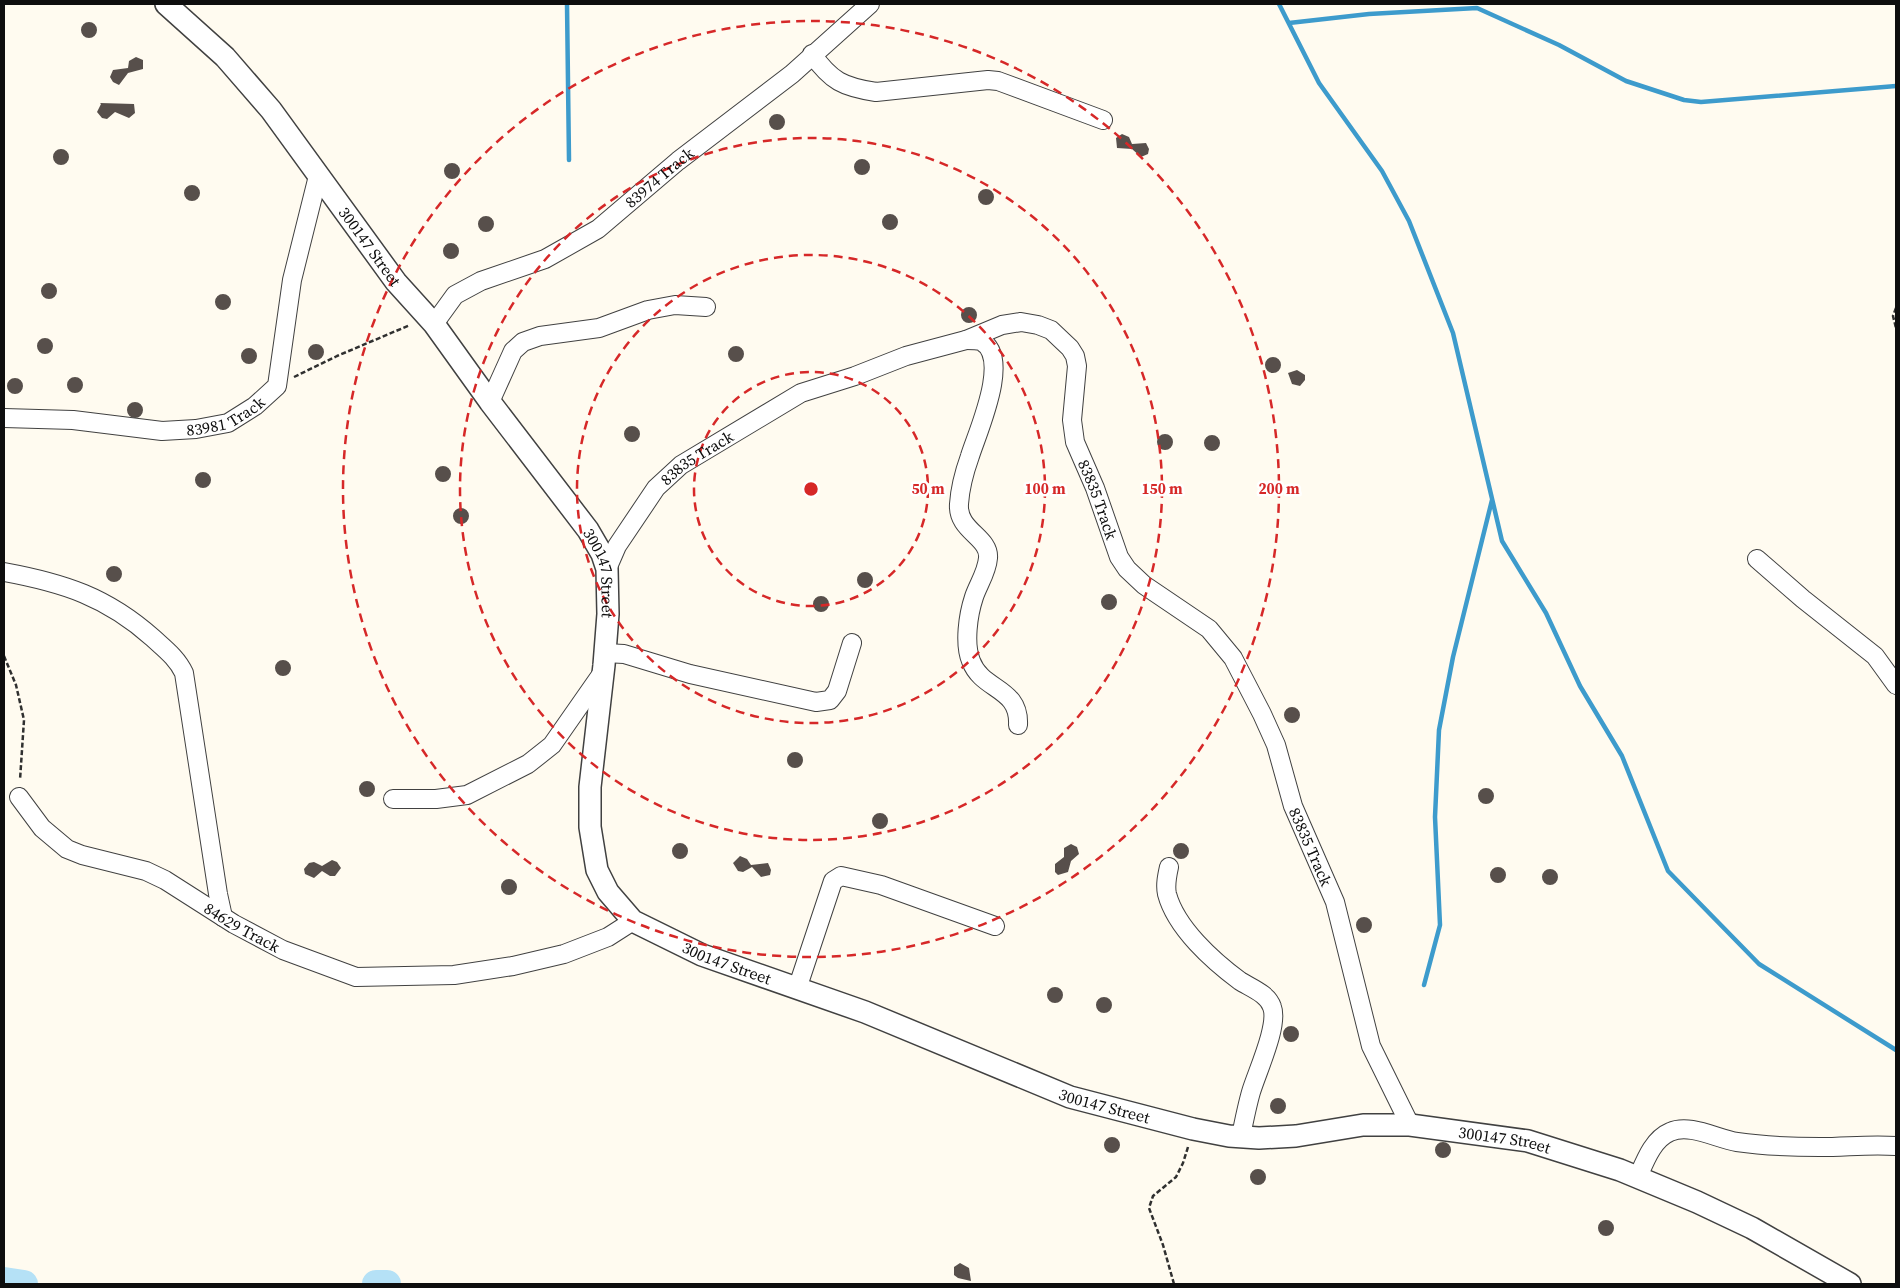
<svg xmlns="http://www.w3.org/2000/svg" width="1900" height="1288" font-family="'Source Serif 4',serif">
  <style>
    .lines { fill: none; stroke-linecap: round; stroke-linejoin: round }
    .stream { stroke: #3d9bcc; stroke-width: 4.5 }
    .river { stroke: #b5e1f6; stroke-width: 28 }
    .building { fill: #574f4b }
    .minor-casing { stroke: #414141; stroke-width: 20 }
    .tertiary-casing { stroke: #414141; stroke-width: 24 }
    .path { stroke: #303030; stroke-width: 2.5; stroke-dasharray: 5 2.5; stroke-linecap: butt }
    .minor { stroke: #fff; stroke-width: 18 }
    .tertiary { stroke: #fff; stroke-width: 21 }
    .ring { fill: none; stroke: #d62828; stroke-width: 2.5; stroke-dasharray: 9 6 }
    .labels { text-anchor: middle; stroke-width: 5; stroke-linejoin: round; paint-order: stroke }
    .street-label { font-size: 16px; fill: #0e0e0e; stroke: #fff }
    .centre { fill: #d62828; stroke: #fff; stroke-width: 2.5 }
    .ring-label { font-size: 15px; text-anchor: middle; font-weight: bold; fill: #d62828; stroke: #fff; stroke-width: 5; stroke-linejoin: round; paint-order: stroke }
  </style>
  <rect width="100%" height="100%" fill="#fffbf0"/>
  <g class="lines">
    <path class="stream" d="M 567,4 L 569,160
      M 1279,4 L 1319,83 L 1382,171 L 1409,221 L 1453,333 L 1502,541 L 1546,613 L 1580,686 L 1622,756 L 1668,871 L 1759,964 L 1896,1050
      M 1289,23 L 1369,14 L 1477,8 L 1559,45 L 1626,81 L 1684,100 L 1701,102 L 1896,86
      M 1424,985 L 1440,925 L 1435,817 L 1439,730 L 1453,657 L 1492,500"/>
    <path class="river" d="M 4,1281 L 24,1284
      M 376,1284 L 387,1284"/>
  </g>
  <path class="building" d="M81 30a8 8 0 1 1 16 0a8 8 0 1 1-16 0Z
    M 136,57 L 143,60 L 143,69 L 128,73 L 119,85 L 113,82 L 110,77 L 113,70 L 128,68 L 129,61 Z
    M 100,103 L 134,104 L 135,113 L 129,118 L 115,112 L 107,119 L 102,118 L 97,112 L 101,104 Z
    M769 122a8 8 0 1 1 16 0a8 8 0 1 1-16 0Z
    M 1122,134 L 1129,137 L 1132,144 L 1146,143 L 1149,149 L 1148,154 L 1141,157 L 1132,149 L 1117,148 L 1116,138 Z
    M53 157a8 8 0 1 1 16 0a8 8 0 1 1-16 0Z
    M854 167a8 8 0 1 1 16 0a8 8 0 1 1-16 0Z
    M444 171a8 8 0 1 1 16 0a8 8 0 1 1-16 0Z
    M184 193a8 8 0 1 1 16 0a8 8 0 1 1-16 0Z
    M978 197a8 8 0 1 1 16 0a8 8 0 1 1-16 0Z
    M882 222a8 8 0 1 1 16 0a8 8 0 1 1-16 0Z
    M478 224a8 8 0 1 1 16 0a8 8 0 1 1-16 0Z
    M443 251a8 8 0 1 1 16 0a8 8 0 1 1-16 0Z
    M41 291a8 8 0 1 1 16 0a8 8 0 1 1-16 0Z
    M215 302a8 8 0 1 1 16 0a8 8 0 1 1-16 0Z
    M961 315a8 8 0 1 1 16 0a8 8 0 1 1-16 0Z
    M37 346a8 8 0 1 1 16 0a8 8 0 1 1-16 0Z
    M308 352a8 8 0 1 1 16 0a8 8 0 1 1-16 0Z
    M728 354a8 8 0 1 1 16 0a8 8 0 1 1-16 0Z
    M241 356a8 8 0 1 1 16 0a8 8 0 1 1-16 0Z
    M1265 365a8 8 0 1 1 16 0a8 8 0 1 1-16 0Z
    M 1297,370 L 1305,375 L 1305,380 L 1300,386 L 1292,384 L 1288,373 Z
    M67 385a8 8 0 1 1 16 0a8 8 0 1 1-16 0Z
    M7 386a8 8 0 1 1 16 0a8 8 0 1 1-16 0Z
    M127 410a8 8 0 1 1 16 0a8 8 0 1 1-16 0Z
    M624 434a8 8 0 1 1 16 0a8 8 0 1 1-16 0Z
    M1157 442a8 8 0 1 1 16 0a8 8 0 1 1-16 0Z
    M1204 443a8 8 0 1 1 16 0a8 8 0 1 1-16 0Z
    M435 474a8 8 0 1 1 16 0a8 8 0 1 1-16 0Z
    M195 480a8 8 0 1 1 16 0a8 8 0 1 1-16 0Z
    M453 516a8 8 0 1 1 16 0a8 8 0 1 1-16 0Z
    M106 574a8 8 0 1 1 16 0a8 8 0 1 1-16 0Z
    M857 580a8 8 0 1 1 16 0a8 8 0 1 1-16 0Z
    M1101 602a8 8 0 1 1 16 0a8 8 0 1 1-16 0Z
    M813 604a8 8 0 1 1 16 0a8 8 0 1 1-16 0Z
    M275 668a8 8 0 1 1 16 0a8 8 0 1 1-16 0Z
    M1284 715a8 8 0 1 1 16 0a8 8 0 1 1-16 0Z
    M787 760a8 8 0 1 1 16 0a8 8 0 1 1-16 0Z
    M359 789a8 8 0 1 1 16 0a8 8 0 1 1-16 0Z
    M1478 796a8 8 0 1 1 16 0a8 8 0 1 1-16 0Z
    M872 821a8 8 0 1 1 16 0a8 8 0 1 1-16 0Z
    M672 851a8 8 0 1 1 16 0a8 8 0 1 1-16 0Z
    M1173 851a8 8 0 1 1 16 0a8 8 0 1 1-16 0Z
    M 1071,844 L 1077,847 L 1079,854 L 1071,861 L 1068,872 L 1058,875 L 1055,872 L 1055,864 L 1064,857 L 1064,848 Z
    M 740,856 L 747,859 L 751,865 L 768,863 L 771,870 L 770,875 L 761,877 L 752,867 L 743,872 L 738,871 L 733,863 Z
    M 332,860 L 337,862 L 341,868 L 335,876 L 330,876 L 322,871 L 314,878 L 305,874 L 304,869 L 309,863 L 314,862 L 322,866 Z
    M1490 875a8 8 0 1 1 16 0a8 8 0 1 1-16 0Z
    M1542 877a8 8 0 1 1 16 0a8 8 0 1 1-16 0Z
    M501 887a8 8 0 1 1 16 0a8 8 0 1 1-16 0Z
    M1356 925a8 8 0 1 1 16 0a8 8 0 1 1-16 0Z
    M1047 995a8 8 0 1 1 16 0a8 8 0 1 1-16 0Z
    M1096 1005a8 8 0 1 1 16 0a8 8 0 1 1-16 0Z
    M1283 1034a8 8 0 1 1 16 0a8 8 0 1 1-16 0Z
    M1270 1106a8 8 0 1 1 16 0a8 8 0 1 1-16 0Z
    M1104 1145a8 8 0 1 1 16 0a8 8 0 1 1-16 0Z
    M1435 1150a8 8 0 1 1 16 0a8 8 0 1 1-16 0Z
    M1250 1177a8 8 0 1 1 16 0a8 8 0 1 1-16 0Z
    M1598 1228a8 8 0 1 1 16 0a8 8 0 1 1-16 0Z
    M 960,1263 L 969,1268 L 971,1281 L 958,1278 L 954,1275 L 954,1267 Z"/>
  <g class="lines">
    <defs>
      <g id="minor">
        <path d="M 812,54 C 831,81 843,87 876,92 L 988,80 L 998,81 L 1103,120"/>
        <path id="s1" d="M 434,324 L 455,295 L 481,281 L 545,259 L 598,229 L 678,161 L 792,74 L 870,4"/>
        <path d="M 966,340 C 970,340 977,340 981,341 C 1012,357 977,433 970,456 C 965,470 960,488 959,504 C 957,531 990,537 988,558 C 987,572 978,585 974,597 C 968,615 964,644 971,661 C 982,691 1020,687 1018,725"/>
        <path d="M 490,402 L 513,351 L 523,342 L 540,336 L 599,328 L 648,310 L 675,305 L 706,307"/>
        <path id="s2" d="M 4,418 L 73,420 L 162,431 L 196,429 L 228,423 L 255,406 L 277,386 L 292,280 L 318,176"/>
        <path d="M 1757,559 L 1803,599 L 1875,656 L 1896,685"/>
        <path id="s3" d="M 607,569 L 617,546 L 656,488 L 681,465 L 801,393 L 855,376 L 906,356 L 966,340 L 1002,325 L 1021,322 L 1038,325 L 1051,330 L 1070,348 L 1075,356 L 1077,366 L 1072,420 L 1075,442 L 1095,488 L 1119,557 L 1127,569 L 1144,585 L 1209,629 L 1233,658 L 1262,714 L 1276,745 L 1293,806 L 1335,902 L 1371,1046 L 1410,1125"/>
        <path d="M 4,572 C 64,583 107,597 153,638 C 165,649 177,658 184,673 L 218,894 L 223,917"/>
        <path d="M 605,653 L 624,654 L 690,674 L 816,702 L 830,700 L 837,691 L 852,643"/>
        <path id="s4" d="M 19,797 L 42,828 L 67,849 L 82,855 L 146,871 L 165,880 L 234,924 L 283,950 L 356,977 L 454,975 L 513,966 L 564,954 L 608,937 L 633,921"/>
        <path d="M 393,799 L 436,799 L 467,795 L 528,764 L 552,745 L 603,672"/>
        <path d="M 1169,867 C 1167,876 1165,885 1167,894 C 1176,928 1213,961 1240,981 C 1251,988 1268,994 1272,1007 C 1279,1025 1257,1072 1251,1092 C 1247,1106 1244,1121 1241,1136"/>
        <path d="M 797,989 L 833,881 L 841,876 L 881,885 L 995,926"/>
        <path d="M 1638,1177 C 1645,1161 1653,1139 1670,1132 C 1690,1123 1717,1139 1737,1142 C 1765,1146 1793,1147 1820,1147 C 1846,1147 1871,1144 1896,1146"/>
      </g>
      <g id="tertiary">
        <path id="s5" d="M 166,4 L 225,57 L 271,110 L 396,282 L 434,324 L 490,402 L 588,530 L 602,554 L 607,569 L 608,614 L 604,665 L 590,787 L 590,827 L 597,870 L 608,892 L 633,921 L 702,955 L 865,1012 L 1070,1097 L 1193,1129 L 1229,1136 L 1259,1138 L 1296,1136 L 1363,1125 L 1410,1125 L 1528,1141 L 1620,1170 L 1697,1202 L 1752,1228 L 1850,1284"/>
      </g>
    </defs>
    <use href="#minor" class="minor-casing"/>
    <use href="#tertiary" class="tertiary-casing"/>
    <path class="path" d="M 1896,308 L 1893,316 L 1896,328
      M 294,377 L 337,356 L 410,325
      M 4,656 L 16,685 L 24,720 L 20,780
      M 1174,1284 L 1163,1245 L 1149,1208 L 1153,1196 L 1176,1177 L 1183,1163 L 1188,1147"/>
    <use href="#minor" class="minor"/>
    <use href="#tertiary" class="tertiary"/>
  </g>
  <g class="ring">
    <circle cx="811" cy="489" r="117"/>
    <circle cx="811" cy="489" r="234"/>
    <circle cx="811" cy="489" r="351"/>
    <circle cx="811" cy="489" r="468"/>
  </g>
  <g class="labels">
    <g class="street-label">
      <text dy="6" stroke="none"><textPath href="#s1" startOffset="274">83974 Track</textPath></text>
      <text dy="6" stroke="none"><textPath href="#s5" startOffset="318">300147 Street</textPath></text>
      <text dy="6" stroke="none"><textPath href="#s2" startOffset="225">83981 Track</textPath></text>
      <text dy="6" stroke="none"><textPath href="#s3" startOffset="146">83835 Track</textPath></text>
      <text dy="6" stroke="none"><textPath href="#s3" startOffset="716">83835 Track</textPath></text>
      <text dy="6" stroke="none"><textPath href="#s5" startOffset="722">300147 Street</textPath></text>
      <text dy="6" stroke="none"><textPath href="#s3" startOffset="1136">83835 Track</textPath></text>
      <text dy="6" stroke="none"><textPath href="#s4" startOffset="265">84629 Track</textPath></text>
      <text dy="6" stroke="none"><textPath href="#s5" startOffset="1188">300147 Street</textPath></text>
      <text dy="6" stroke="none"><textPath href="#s5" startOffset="1592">300147 Street</textPath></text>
      <text dy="6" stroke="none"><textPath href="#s5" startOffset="1998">300147 Street</textPath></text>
    </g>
  </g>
  <circle cx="811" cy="489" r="8" class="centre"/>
  <g class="ring-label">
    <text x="928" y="494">50 m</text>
    <text x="1045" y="494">100 m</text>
    <text x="1162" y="494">150 m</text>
    <text x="1279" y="494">200 m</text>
  </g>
  <rect width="1900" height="1288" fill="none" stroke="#0e0e0e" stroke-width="10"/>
</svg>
